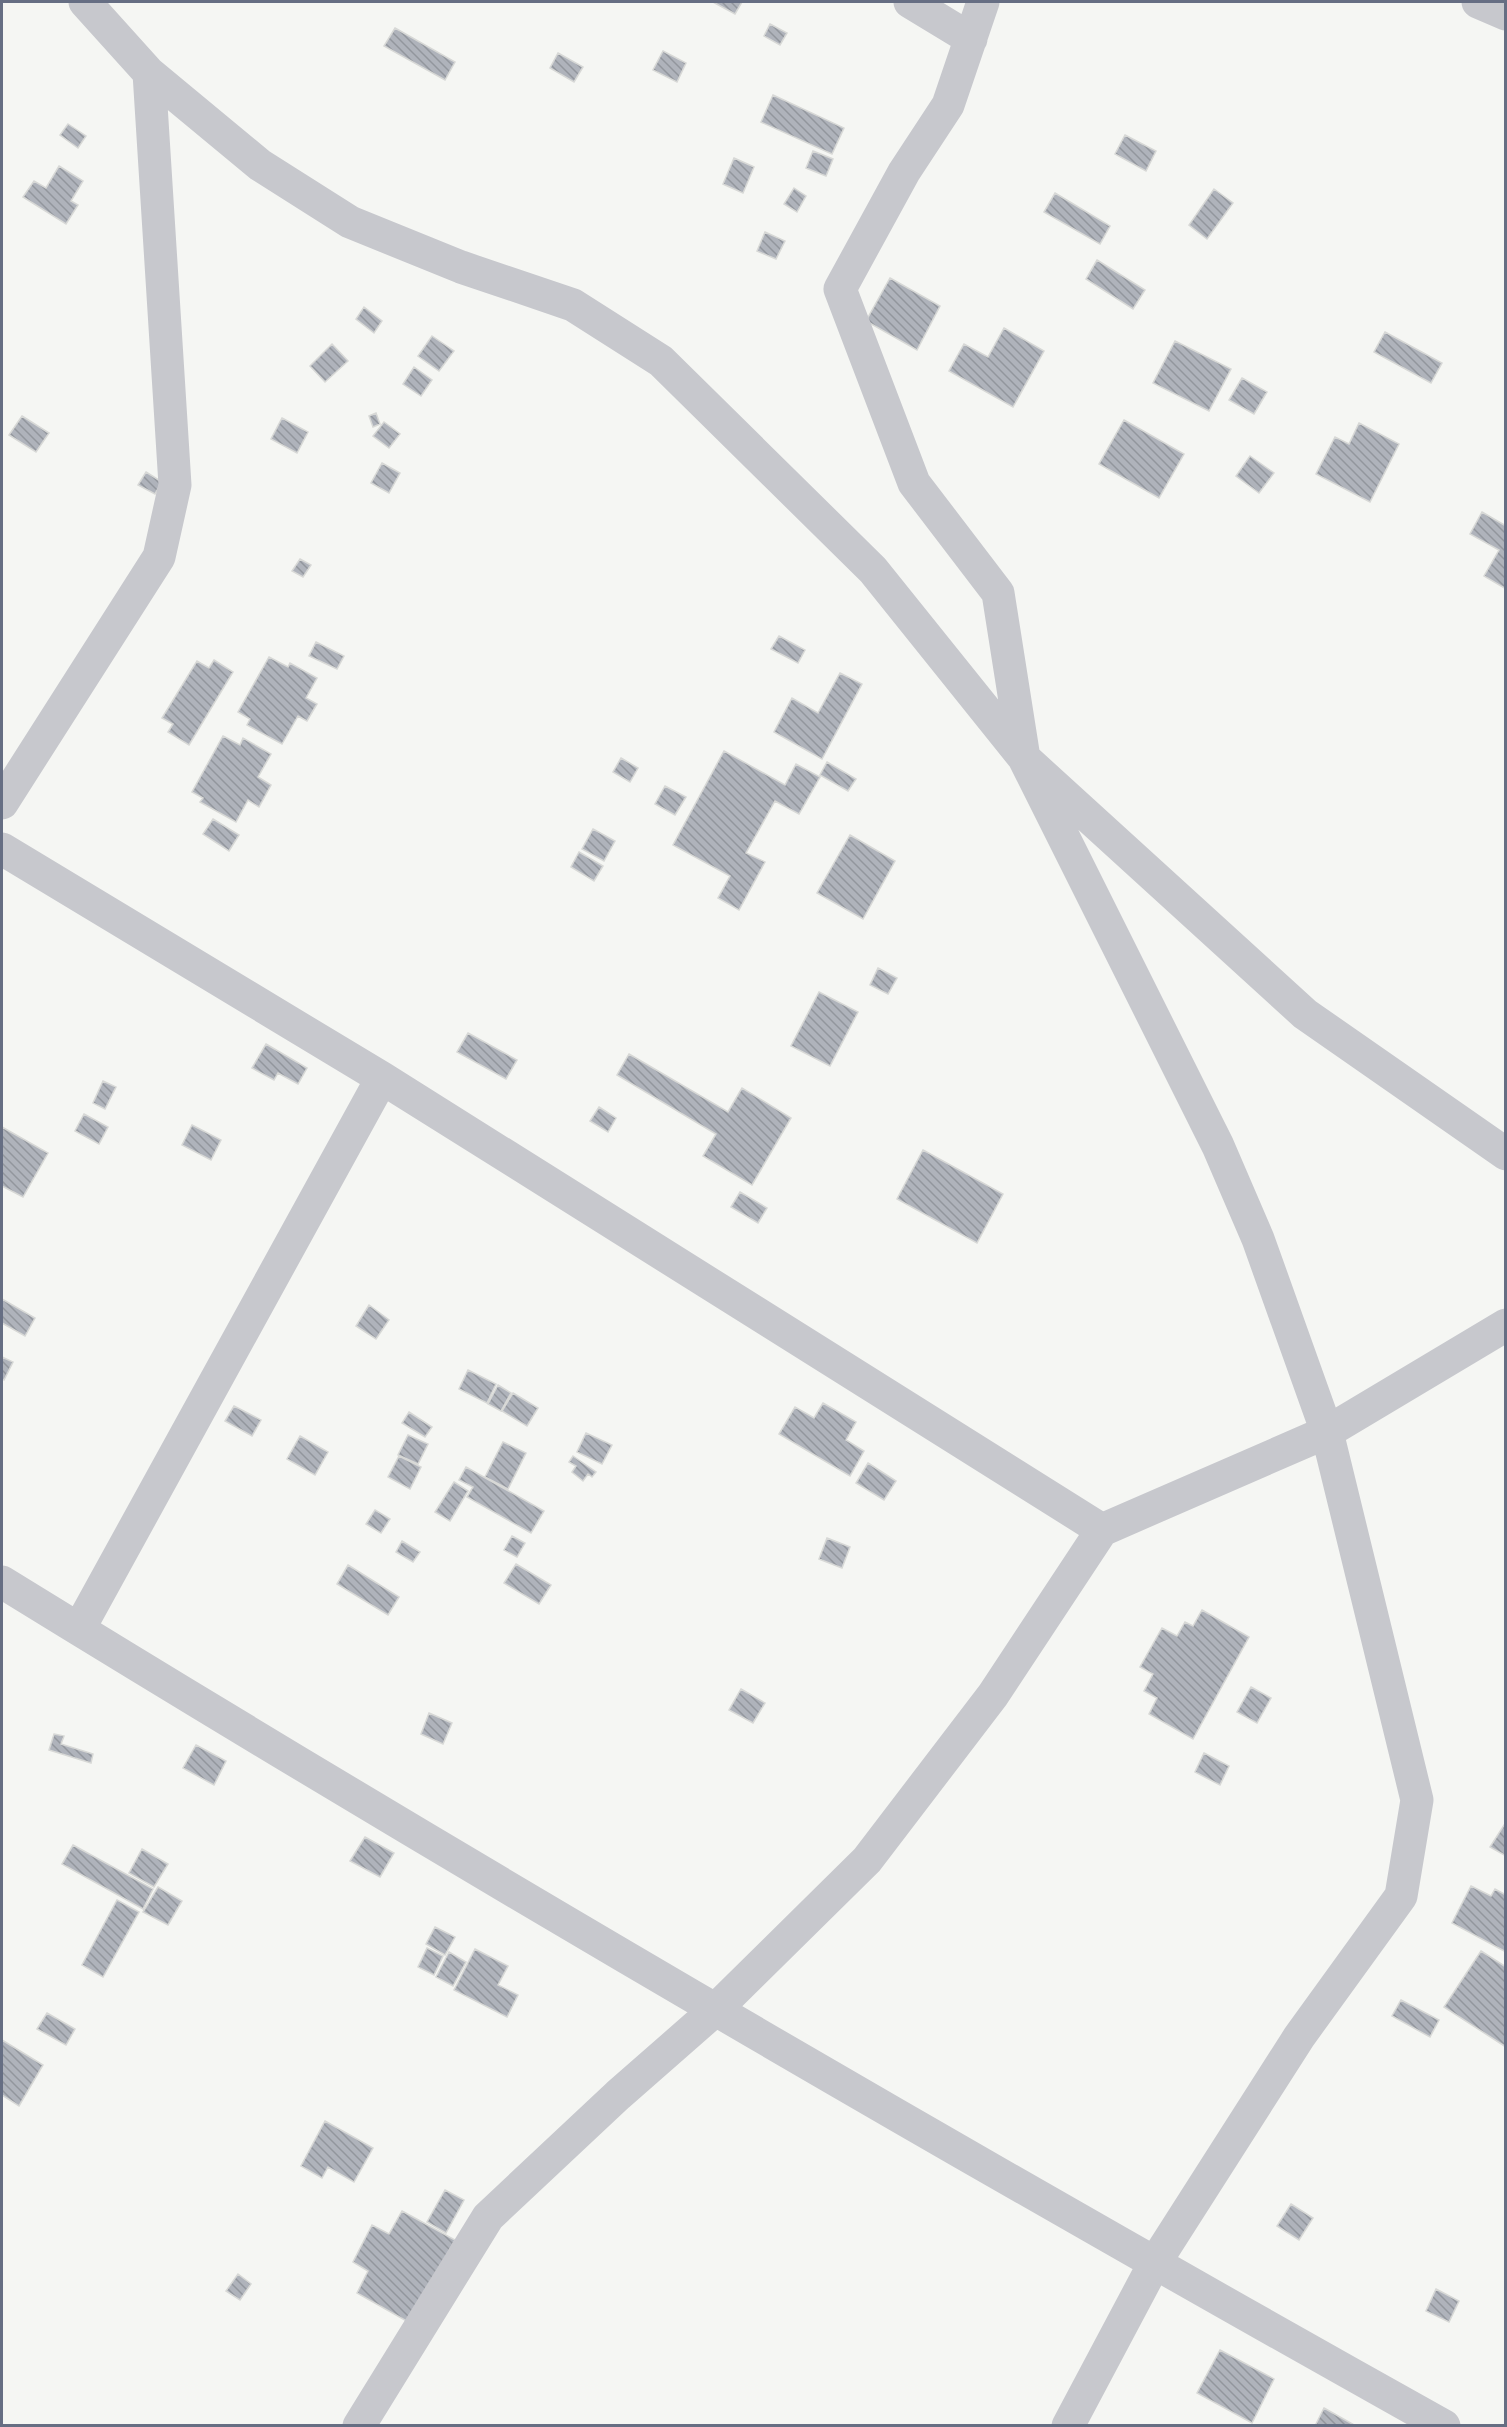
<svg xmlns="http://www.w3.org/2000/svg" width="1507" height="2427" font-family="'Sofia Sans Condensed',sans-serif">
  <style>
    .building { fill: url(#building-back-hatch); stroke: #d7d8d6; stroke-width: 1.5 }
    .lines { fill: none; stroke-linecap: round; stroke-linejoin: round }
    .street { stroke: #c7c8cd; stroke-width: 33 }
  </style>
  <defs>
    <pattern id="building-back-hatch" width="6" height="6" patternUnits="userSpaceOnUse" patternTransform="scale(1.5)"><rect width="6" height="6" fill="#afb3bb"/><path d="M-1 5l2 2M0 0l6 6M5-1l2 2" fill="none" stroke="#92969d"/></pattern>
  </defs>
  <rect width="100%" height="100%" fill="#f5f6f3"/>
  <path class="building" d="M 713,2 L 742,2 L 735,14 Z
    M 770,24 L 787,33 L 780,45 L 764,36 Z
    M 395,28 L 455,62 L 445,80 L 384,46 Z
    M 663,51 L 686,63 L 677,82 L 653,70 Z
    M 558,53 L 583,67 L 574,82 L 550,68 Z
    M 773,95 L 844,128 L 832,154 L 761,122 Z
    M 68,124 L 86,136 L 78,148 L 60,135 Z
    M 1125,135 L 1156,151 L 1146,171 L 1115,154 Z
    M 813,151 L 833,159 L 826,176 L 806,168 Z
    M 734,158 L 754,167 L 743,193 L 723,184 Z
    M 59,166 L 83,181 L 71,201 L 78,205 L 66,224 L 23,197 L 34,181 L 46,188 Z
    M 794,188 L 806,196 L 797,212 L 784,204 Z
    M 1214,189 L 1233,203 L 1207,239 L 1189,225 Z
    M 1055,193 L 1110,226 L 1100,244 L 1044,212 Z
    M 765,232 L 785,241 L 776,259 L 757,251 Z
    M 1097,260 L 1145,290 L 1133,309 L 1086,279 Z
    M 890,278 L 940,306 L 917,350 L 866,321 Z
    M 364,307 L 382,321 L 374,333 L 356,319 Z
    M 1004,328 L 1044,351 L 1013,407 L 949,371 L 964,344 L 988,357 Z
    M 1385,332 L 1442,363 L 1431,383 L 1374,352 Z
    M 432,336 L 454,351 L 439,371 L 418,356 Z
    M 1175,341 L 1231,369 L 1209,411 L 1153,383 Z
    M 332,344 L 348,361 L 325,382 L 310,366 Z
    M 414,367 L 432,380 L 421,396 L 403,384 Z
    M 1242,378 L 1267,392 L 1254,414 L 1229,400 Z
    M 376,413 L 380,424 L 373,427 L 369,416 Z
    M 22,416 L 49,433 L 36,452 L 9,435 Z
    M 282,418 L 308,432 L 297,453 L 271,439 Z
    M 1124,420 L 1184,454 L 1159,498 L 1099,464 Z
    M 384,422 L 400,434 L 389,448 L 373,436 Z
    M 1359,423 L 1399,444 L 1370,502 L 1316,474 L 1335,437 L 1349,444 Z
    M 1250,456 L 1274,473 L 1259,493 L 1236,476 Z
    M 382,463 L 400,473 L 389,493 L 371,483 Z
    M 146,472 L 162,482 L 155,494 L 138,485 Z
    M 1482,512 L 1506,526 L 1506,589 L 1484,576 L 1499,550 L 1470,534 Z
    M 300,559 L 311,565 L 303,577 L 292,571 Z
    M 779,636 L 805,650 L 798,663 L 771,649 Z
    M 316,642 L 344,656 L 337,669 L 309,656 Z
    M 269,657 L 288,667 L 290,663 L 317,678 L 306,698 L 317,704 L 307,721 L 298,716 L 282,744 L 247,725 L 250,719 L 238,712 Z
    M 214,660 L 233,672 L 189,745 L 168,732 L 173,724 L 162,718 L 197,661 L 209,668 Z
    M 840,673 L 862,684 L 822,759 L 774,732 L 792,698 L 818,713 Z
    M 223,736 L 240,745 L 243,738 L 271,754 L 258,777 L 271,785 L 259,807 L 248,800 L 236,822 L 200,802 L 203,798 L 192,792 Z
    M 724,751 L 785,785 L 796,764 L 820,777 L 799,814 L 775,801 L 746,853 L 765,862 L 739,910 L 718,898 L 730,876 L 673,845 Z
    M 621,758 L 638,768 L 630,782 L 613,772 Z
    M 827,762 L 856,779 L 848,791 L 820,775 Z
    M 665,786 L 686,797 L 675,815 L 655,804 Z
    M 213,819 L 239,835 L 229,851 L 203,834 Z
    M 593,829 L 615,841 L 604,861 L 582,849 Z
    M 850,835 L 895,861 L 863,919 L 817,893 Z
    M 579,852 L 603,866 L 594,881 L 571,867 Z
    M 878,968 L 897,978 L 888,994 L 870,985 Z
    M 819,992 L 858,1012 L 830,1066 L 791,1046 Z
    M 468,1033 L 517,1060 L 506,1079 L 457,1052 Z
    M 266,1044 L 307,1068 L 298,1084 L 278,1073 L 274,1080 L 252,1068 Z
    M 629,1054 L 728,1112 L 742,1088 L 791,1118 L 752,1185 L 703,1156 L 716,1134 L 617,1075 Z
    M 103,1081 L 116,1087 L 105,1109 L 93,1103 Z
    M 599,1107 L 616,1118 L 608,1132 L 590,1121 Z
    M 84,1114 L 108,1127 L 99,1144 L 75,1131 Z
    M 192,1125 L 221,1140 L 211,1160 L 182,1145 Z
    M 2,1127 L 48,1153 L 23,1197 L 2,1186 Z
    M 923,1150 L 1003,1194 L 977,1243 L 897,1199 Z
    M 740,1192 L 767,1208 L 758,1223 L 731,1207 Z
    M 2,1299 L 35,1318 L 25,1336 L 2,1323 Z
    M 369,1305 L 389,1320 L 376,1339 L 356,1326 Z
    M 2,1357 L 13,1362 L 4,1380 L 2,1379 Z
    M 468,1370 L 496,1384 L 487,1403 L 459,1389 Z
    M 498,1385 L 511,1393 L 501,1411 L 488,1404 Z
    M 513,1393 L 538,1408 L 527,1426 L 502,1411 Z
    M 823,1403 L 856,1422 L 846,1440 L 864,1451 L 850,1476 L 779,1434 L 795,1407 L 814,1418 Z
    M 234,1406 L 261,1420 L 252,1436 L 225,1421 Z
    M 409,1412 L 432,1427 L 425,1437 L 402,1423 Z
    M 586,1433 L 612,1445 L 602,1464 L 577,1452 Z
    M 408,1435 L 428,1444 L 418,1464 L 398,1455 Z
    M 300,1436 L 328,1452 L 315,1475 L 287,1459 Z
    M 503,1442 L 526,1453 L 508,1489 L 485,1477 Z
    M 399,1456 L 421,1467 L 410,1489 L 388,1477 Z
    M 573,1456 L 596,1472 L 592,1477 L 588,1474 L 583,1481 L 572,1472 L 576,1466 L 569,1462 Z
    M 868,1463 L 896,1481 L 884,1500 L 856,1483 Z
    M 466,1467 L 544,1511 L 531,1533 L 467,1497 L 473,1487 L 459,1480 Z
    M 454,1482 L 468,1491 L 450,1521 L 435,1512 Z
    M 375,1510 L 390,1519 L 381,1533 L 366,1524 Z
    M 512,1536 L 525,1543 L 517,1557 L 504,1550 Z
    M 827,1538 L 850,1547 L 842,1568 L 819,1559 Z
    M 402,1541 L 420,1552 L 413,1562 L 396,1552 Z
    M 516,1564 L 551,1585 L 539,1604 L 504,1583 Z
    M 348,1565 L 399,1597 L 388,1615 L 337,1584 Z
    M 1202,1610 L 1249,1637 L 1193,1739 L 1149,1714 L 1157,1698 L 1144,1691 L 1153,1674 L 1140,1667 L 1162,1628 L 1177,1636 L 1185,1622 L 1193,1626 Z
    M 1251,1687 L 1271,1698 L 1257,1723 L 1237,1712 Z
    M 741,1689 L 765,1703 L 753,1723 L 729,1710 Z
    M 429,1713 L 452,1723 L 443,1744 L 421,1734 Z
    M 54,1734 L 64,1736 L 61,1744 L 93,1754 L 91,1763 L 49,1750 Z
    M 196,1745 L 226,1761 L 214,1785 L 183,1768 Z
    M 1204,1753 L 1229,1766 L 1220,1785 L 1195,1772 Z
    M 1506,1822 L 1506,1856 L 1490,1847 Z
    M 365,1837 L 394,1853 L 380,1877 L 350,1861 Z
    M 73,1845 L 153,1889 L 143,1909 L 62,1864 Z
    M 142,1849 L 168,1864 L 154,1887 L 129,1873 Z
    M 1471,1886 L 1491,1896 L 1495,1889 L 1506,1895 L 1506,1952 L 1452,1923 Z
    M 158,1887 L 182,1901 L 168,1925 L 143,1912 Z
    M 117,1900 L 139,1912 L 103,1977 L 82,1965 Z
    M 435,1927 L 455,1937 L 445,1955 L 426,1944 Z
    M 427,1948 L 443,1956 L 434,1975 L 418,1967 Z
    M 475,1949 L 508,1966 L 498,1985 L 518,1995 L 507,2017 L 454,1990 Z
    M 1481,1951 L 1506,1967 L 1506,2047 L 1444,2007 Z
    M 449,1952 L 466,1962 L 453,1986 L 436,1977 Z
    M 1401,2000 L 1439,2020 L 1430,2037 L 1392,2016 Z
    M 47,2013 L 75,2029 L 66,2045 L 37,2029 Z
    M 2,2040 L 43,2065 L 19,2106 L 2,2095 Z
    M 325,2121 L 373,2148 L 354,2182 L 328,2167 L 322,2178 L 301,2166 Z
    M 445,2190 L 464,2200 L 446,2233 L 427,2222 Z
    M 1291,2204 L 1313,2218 L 1299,2240 L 1277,2226 Z
    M 402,2211 L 455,2240 L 410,2323 L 357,2293 L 368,2271 L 353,2262 L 372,2225 L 389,2234 Z
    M 238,2274 L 251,2284 L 240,2300 L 226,2291 Z
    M 1436,2289 L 1459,2301 L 1449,2322 L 1426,2311 Z
    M 1220,2350 L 1274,2379 L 1252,2423 L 1197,2393 Z
    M 1324,2408 L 1356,2426 L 1315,2426 Z"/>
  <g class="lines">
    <path class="street" d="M 85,2 L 149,73 L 260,165 L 350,222 L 461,267 L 573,305 L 661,361 L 873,570 L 1024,758 L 1305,1014 L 1506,1154
      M 910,2 L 971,39
      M 983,2 L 948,105 L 904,172 L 840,289 L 914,483 L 998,593 L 1024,758 L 1218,1146 L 1258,1239 L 1327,1432 L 1417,1800 L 1401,1896 L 1299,2037 L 1154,2264 L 1068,2426
      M 1478,2 L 1506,14
      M 2,803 L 159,557 L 175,485 L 149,73
      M 2,849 L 382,1078 L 1102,1530
      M 2,1582 C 476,1874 958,2154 1444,2426
      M 79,1629 L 382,1078
      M 359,2426 L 488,2217 L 618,2095 L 715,2010 L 867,1860 L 993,1695 L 1102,1530 L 1327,1432 L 1506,1325"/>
  </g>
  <rect width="1507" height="2427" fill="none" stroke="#666e83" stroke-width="6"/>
</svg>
